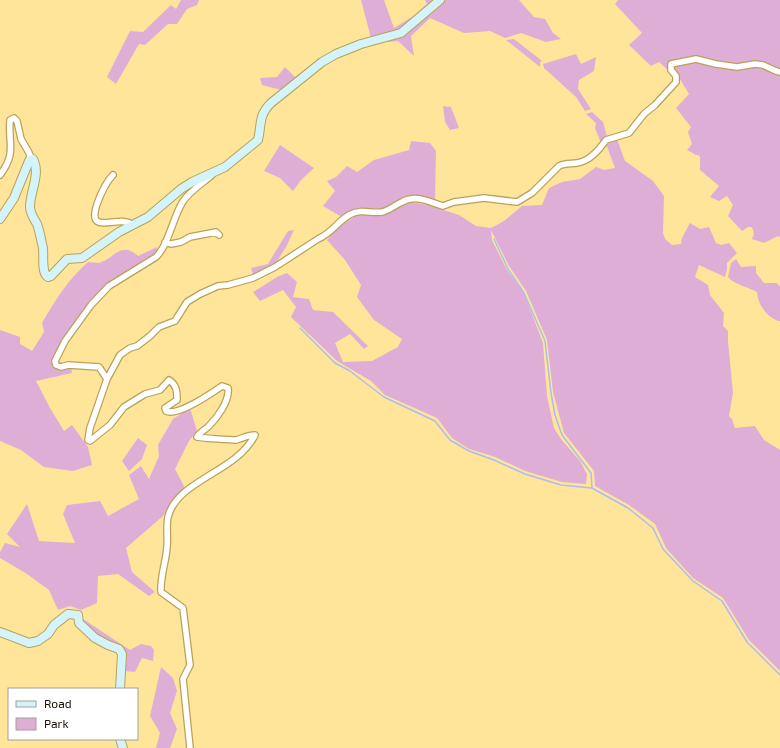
<svg xmlns="http://www.w3.org/2000/svg" width="780" height="748" font-family="'Exo 2',sans-serif">
  <style>
    .green { fill: #dfaed7 }
    .lines { fill: none; stroke-linecap: round; stroke-linejoin: round }
    .stream { stroke: #acbcf6; stroke-width: 1.5 }
    .street-casing { stroke: #b9a258; stroke-width: 8 }
    .secondary-casing { stroke: #b9a258; stroke-width: 10 }
    .street { stroke: #fff; stroke-width: 5.5 }
    .secondary { stroke: #d4f4fb; stroke-width: 8 }
  </style>
  <rect width="100%" height="100%" fill="#fee59a"/>
  <path class="green" d="M 181,0 L 199,0 L 197,5 L 187,9 L 177,24 L 168,24 L 145,45 L 139,44 L 116,84 L 107,77 L 130,31 L 143,32 L 171,5 L 176,9 Z
    M 361,0 L 384,0 L 394,28 L 412,17 L 427,4 L 425,0 L 437,0 L 398,31 L 371,38 Z
    M 445,0 L 519,0 L 534,17 L 545,19 L 553,33 L 561,39 L 546,42 L 521,33 L 505,38 L 490,31 L 464,33 L 430,18 L 411,36 L 414,56 L 398,41 L 388,42 L 389,39 Z
    M 618,0 L 780,0 L 780,69 L 743,64 L 715,63 L 697,57 L 678,60 L 670,72 L 659,62 L 651,66 L 629,45 L 642,33 L 615,4 Z
    M 514,39 L 542,61 L 540,62 L 540,67 L 506,40 Z
    M 576,54 L 581,64 L 596,57 L 594,71 L 579,80 L 578,89 L 591,109 L 585,111 L 576,97 L 544,68 L 543,64 Z
    M 688,61 L 707,63 L 755,65 L 780,73 L 780,237 L 778,236 L 764,243 L 752,239 L 754,234 L 752,227 L 748,227 L 742,231 L 728,216 L 733,205 L 727,196 L 719,201 L 710,197 L 719,186 L 700,170 L 700,157 L 698,155 L 696,155 L 687,150 L 692,144 L 688,132 L 691,127 L 676,108 L 689,94 L 678,76 L 673,70 L 673,65 Z
    M 285,67 L 297,79 L 281,90 L 262,85 L 260,78 L 277,77 Z
    M 443,106 L 451,107 L 459,128 L 450,130 L 445,122 Z
    M 592,112 L 603,122 L 607,136 L 604,138 L 601,143 L 595,128 L 596,123 L 586,114 Z
    M 617,139 L 625,161 L 653,181 L 664,196 L 663,233 L 665,239 L 672,245 L 681,244 L 682,238 L 690,223 L 700,229 L 709,227 L 716,243 L 721,245 L 729,243 L 737,253 L 727,263 L 727,269 L 725,277 L 699,265 L 695,277 L 708,285 L 710,295 L 724,313 L 723,326 L 728,331 L 728,341 L 733,393 L 729,416 L 732,419 L 735,428 L 755,426 L 764,440 L 780,450 L 780,671 L 749,640 L 723,598 L 693,578 L 666,548 L 655,524 L 629,505 L 595,486 L 594,471 L 564,433 L 553,392 L 547,340 L 526,291 L 509,266 L 491,230 L 492,240 L 507,270 L 524,293 L 543,343 L 547,396 L 554,428 L 561,439 L 580,461 L 587,474 L 586,484 L 562,482 L 525,471 L 495,457 L 469,449 L 452,438 L 437,418 L 385,395 L 371,381 L 337,361 L 291,317 L 296,307 L 283,290 L 260,301 L 253,292 L 277,277 L 287,273 L 297,282 L 293,297 L 309,299 L 313,310 L 333,312 L 368,346 L 364,349 L 350,334 L 335,343 L 343,362 L 372,361 L 398,347 L 402,339 L 374,320 L 357,297 L 361,285 L 345,260 L 327,240 L 342,224 L 358,215 L 388,213 L 403,204 L 411,202 L 428,205 L 459,215 L 476,226 L 491,228 L 504,221 L 522,206 L 542,205 L 549,188 L 562,182 L 580,179 L 596,167 L 604,170 L 615,168 L 606,144 L 610,141 Z
    M 411,141 L 430,143 L 436,151 L 435,203 L 421,197 L 381,210 L 372,208 L 358,209 L 340,216 L 323,206 L 335,191 L 327,181 L 336,177 L 347,166 L 357,172 L 374,160 L 409,150 Z
    M 280,145 L 314,168 L 301,180 L 293,191 L 280,178 L 264,171 Z
    M 294,230 L 286,247 L 274,266 L 253,275 L 251,268 L 268,264 L 288,231 Z
    M 157,247 L 157,253 L 144,260 L 123,276 L 108,284 L 88,304 L 57,350 L 52,361 L 54,368 L 61,370 L 71,368 L 72,373 L 36,381 L 50,408 L 64,431 L 72,425 L 88,447 L 92,465 L 73,471 L 44,467 L 21,450 L 0,441 L 0,330 L 20,337 L 20,344 L 32,351 L 44,332 L 42,323 C 56,299 67,281 88,262 C 91,262 95,263 98,263 C 114,260 120,240 138,256 Z
    M 736,259 L 741,267 L 756,266 L 756,273 L 764,283 L 776,283 L 780,286 L 780,321 L 778,321 C 766,316 758,305 757,292 C 748,287 733,284 728,277 L 731,263 Z
    M 190,408 L 197,431 L 189,441 L 175,469 L 185,488 L 172,501 L 163,516 L 126,548 L 132,572 L 155,592 L 149,596 L 118,574 L 98,576 L 97,603 L 81,610 L 70,606 L 58,610 L 49,590 L 27,574 L 0,558 L 0,552 L 5,543 L 20,547 L 7,534 L 27,504 L 39,541 L 75,543 L 63,514 L 67,505 L 100,501 L 108,516 L 139,499 L 129,475 L 141,466 L 149,479 L 159,456 L 158,445 L 173,419 Z
    M 138,438 L 147,445 L 142,459 L 129,471 L 122,461 Z
    M 80,617 L 130,650 L 141,644 L 151,646 L 154,650 L 153,661 L 142,658 L 135,672 L 125,671 L 125,655 C 109,644 89,633 80,617 Z
    M 161,667 L 173,678 L 177,691 L 170,713 L 177,729 L 170,748 L 156,748 L 160,733 L 150,716 Z"/>
  <g class="lines">
    <path class="stream" d="M 494,239 L 508,269 L 524,293 L 545,341 L 551,393 L 555,415 L 562,435 L 591,473 L 592,488
      M 300,328 L 335,363 L 350,371 L 384,397 L 435,421 L 450,440 L 469,451 L 494,460 L 525,474 L 561,485 L 592,488 L 628,508 L 653,528 L 663,549 L 693,581 L 722,601 L 747,642 L 780,675"/>
    <defs>
      <path id="street" d="M 0,175 C 17,152 8,145 10,120 L 14,118 L 17,121 L 21,139 L 28,151 L 30,155 L 29,161
        M 113,175 C 105,183 101,193 97,204 C 86,238 118,213 133,225
        M 165,242 L 171,244 L 181,242 L 190,237 L 216,232 L 219,235
        M 107,379 L 99,367 L 68,365 L 61,367 L 56,365 L 55,361 L 65,341 L 91,305 L 109,286 L 156,257 C 168,246 173,218 182,203 C 188,192 203,183 212,175
        M 190,748 L 183,679 L 190,665 L 183,608 L 161,592 C 160,577 166,562 167,547 C 168,537 166,527 168,517 C 177,480 237,472 255,435 C 248,435 243,438 236,440 C 232,440 199,438 197,437 C 199,433 204,430 208,427 C 217,418 230,401 228,388 L 222,386 C 212,393 177,417 166,411 L 165,408 L 177,400 C 177,392 177,385 169,380 L 160,390 L 145,394 L 124,407 L 110,425 L 90,441 L 88,440 L 90,428 L 107,379 L 120,355 L 130,348 L 137,346 L 150,336 L 159,327 L 175,321 L 187,302 L 200,294 L 218,286 L 228,285 L 253,278 L 275,267 L 318,239 C 332,233 337,222 349,215 C 362,208 371,214 382,212 C 390,210 395,205 402,202 C 416,194 429,202 443,206 L 454,202 L 484,198 L 517,202 L 532,193 L 559,166 C 565,163 571,164 577,163 C 590,161 599,150 606,140 L 629,133 L 644,114 L 655,105 L 676,82 L 676,76 L 671,70 L 671,64 L 696,59 L 716,64 L 737,67 L 755,64 L 763,65 L 776,71 L 780,72"/>
      <path id="secondary" d="M 0,219 L 14,198 L 29,161 L 33,159 C 41,174 30,191 30,207 C 30,213 34,219 37,224 C 40,232 41,240 43,248 C 44,256 41,273 48,277 L 51,276 L 67,259 L 82,258 L 119,232 L 148,217 L 181,189 L 192,182 L 225,167 L 258,140 C 262,123 258,116 271,103 L 322,62 L 336,54 L 361,44 L 401,33 L 440,0
        M 0,632 L 29,643 L 38,641 L 48,634 L 54,625 L 68,614 L 78,615 L 79,623 L 95,638 L 108,645 L 119,649 L 122,654 L 120,689
        M 120,739 L 123,748"/>
    </defs>
    <use href="#street" class="street-casing"/>
    <use href="#secondary" class="secondary-casing"/>
    <use href="#street" class="street"/>
    <use href="#secondary" class="secondary"/>
  </g>
  <rect x="8" y="688" width="130" height="52" fill="#ffffff" stroke="#a3a099"/>
  <rect x="16" y="701" width="20" height="6" fill="#d4f4fb" stroke="#a3a099"/>
  <text x="44" y="708" font-size="12" fill="#181100">Road</text>
  <rect x="16" y="718" width="20" height="12" fill="#dfaed7" stroke="#a3a099"/>
  <text x="44" y="728" font-size="12" fill="#181100">Park</text>
</svg>
